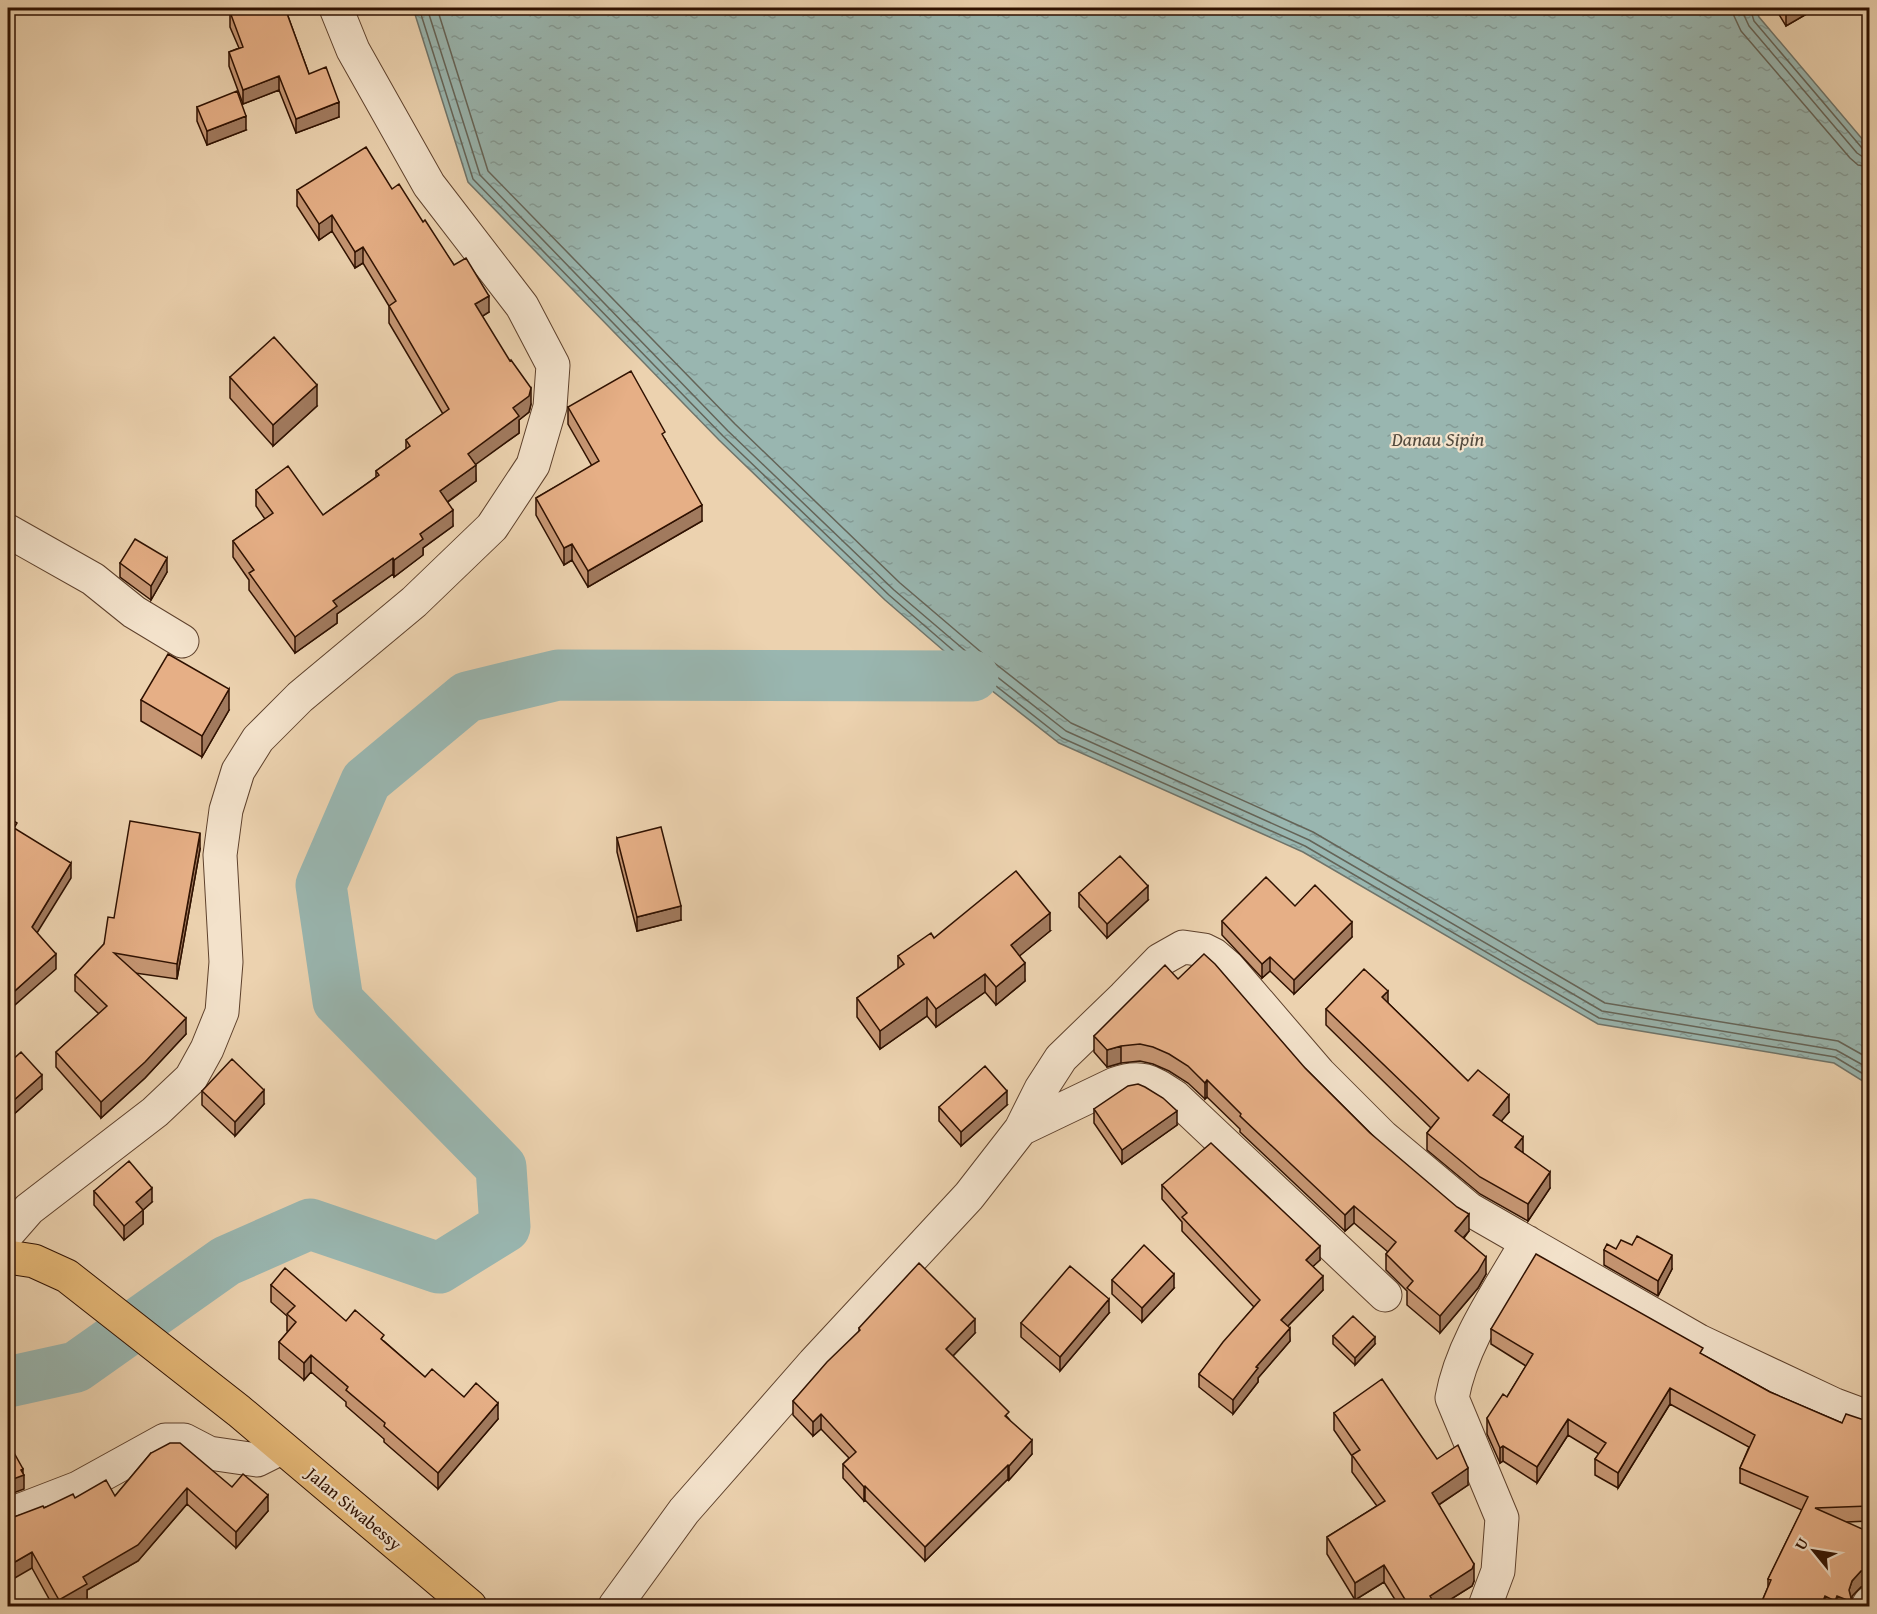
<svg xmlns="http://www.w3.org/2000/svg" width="1877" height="1614" font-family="'Gentium Book Plus',serif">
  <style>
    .water { fill: url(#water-ripples); stroke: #6f746a; stroke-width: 1.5 }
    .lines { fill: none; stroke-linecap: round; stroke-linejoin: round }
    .shore { stroke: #646458; stroke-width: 1.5 }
    .river { stroke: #99b6b0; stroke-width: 51 }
    .minor-casing { stroke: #5e412c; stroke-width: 35 }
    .major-casing { stroke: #2f1100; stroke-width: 35 }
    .minor { stroke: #f3e2cb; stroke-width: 33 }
    .major { stroke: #e6b978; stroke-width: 33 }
    .wall { fill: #c69673; stroke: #2f1100; stroke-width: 1.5 }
    .shaded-wall { fill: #a17a5e; stroke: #2f1100; stroke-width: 1.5 }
    .building { fill: #e6af86; stroke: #2f1100; stroke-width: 1.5 }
    .labels { text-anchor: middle; stroke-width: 4.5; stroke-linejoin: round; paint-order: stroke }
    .street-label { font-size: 18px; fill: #2f1100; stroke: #f3e2cb }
    .water-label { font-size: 20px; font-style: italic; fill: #544b3e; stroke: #f3e2cb }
  </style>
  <defs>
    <pattern id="water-ripples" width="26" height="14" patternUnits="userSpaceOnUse" patternTransform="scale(1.5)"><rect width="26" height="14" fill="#99b6b0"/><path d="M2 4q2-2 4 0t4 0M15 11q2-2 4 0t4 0" fill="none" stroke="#849b96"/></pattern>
  </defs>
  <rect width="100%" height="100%" fill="#ecd2af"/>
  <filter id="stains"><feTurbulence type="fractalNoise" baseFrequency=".00333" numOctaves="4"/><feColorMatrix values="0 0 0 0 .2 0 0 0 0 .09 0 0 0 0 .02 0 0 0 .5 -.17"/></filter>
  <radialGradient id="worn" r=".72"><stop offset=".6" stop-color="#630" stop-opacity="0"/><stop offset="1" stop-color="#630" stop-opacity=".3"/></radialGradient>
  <path class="water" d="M 413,8 L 1755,8 L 1759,17 L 1869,147 L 1869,1085 L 1834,1063 L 1598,1024 L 1303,852 L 1059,743 L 973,676 L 885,600 L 719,440 L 468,182 Z"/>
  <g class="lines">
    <path class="shore" d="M 419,8 L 473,179 L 723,436 L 889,595 L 977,671 L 1062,738 L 1305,846 L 1599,1018 L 1835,1057 L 1870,1078
      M 427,8 L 480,175 L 728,431 L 894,590 L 982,665 L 1066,731 L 1309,840 L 1602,1011 L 1836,1050 L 1870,1069
      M 437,8 L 488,171 L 735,424 L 900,583 L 988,658 L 1071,723 L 1313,832 L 1605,1003 L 1838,1041 L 1870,1059
      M 1733,8 L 1734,16 L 1741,31 L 1850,158 L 1858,165 L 1870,167
      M 1742,8 L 1743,13 L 1749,26 L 1857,153 L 1863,157 L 1870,158
      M 1750,8 L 1754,21 L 1862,148 L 1870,150"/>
    <path class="river" d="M 8,1382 L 76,1367 L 226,1261 L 310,1224 L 439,1268 L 505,1227 L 501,1167 L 338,1001 L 321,885 L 366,781 L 467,697 L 558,675 L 973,676"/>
    <defs>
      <path id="minor" d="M 8,531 L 93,579 L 134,612 L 182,641
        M 1021,1129 L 1115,1084 C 1142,1074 1152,1082 1175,1097 L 1385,1295
        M 8,1233 L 29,1209 L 155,1112 L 191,1078 L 207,1049 L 222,1012 L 226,962 L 220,855 L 226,810 L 238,771 L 258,739 L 300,697 L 414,602 L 492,527 L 533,465 L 550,407 L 553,365 L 522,306 L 429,185 L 353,50 L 336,8
        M 8,1515 L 78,1488 L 165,1440 L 184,1440 L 209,1453 L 257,1460 L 281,1448
        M 615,1606 L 684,1511 L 814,1363 L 969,1196 L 1021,1129 L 1041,1089 L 1061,1058 L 1124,997 L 1160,960 L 1183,947 L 1204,950 L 1214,955 L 1228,967 L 1319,1073 L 1383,1137 L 1469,1209 L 1699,1341 L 1835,1405 L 1870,1418
        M 1485,1606 L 1498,1571 L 1502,1518 L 1452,1398 C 1462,1342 1499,1291 1527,1242
        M 1868,1606 L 1870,1603"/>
      <path id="major" d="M 8,1257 L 34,1261 L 67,1276 L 239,1411 L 470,1606"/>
    </defs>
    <use href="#minor" class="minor-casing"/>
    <use href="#major" class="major-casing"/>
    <use href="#minor" class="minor"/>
    <use href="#major" class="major"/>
  </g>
  <path class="wall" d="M 236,8 L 285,8 L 309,74 L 339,117 L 296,133 L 279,90 L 243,104 L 229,66 L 229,52 L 239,48 L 230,27 L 230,12 L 237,10 Z
    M 1775,8 L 1817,8 L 1786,26 Z
    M 197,107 L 246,130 L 207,145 L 197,121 Z
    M 392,189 L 423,222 L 454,265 L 489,312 L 482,316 L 531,404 L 529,412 L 519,420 L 519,433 L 475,464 L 476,481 L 448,502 L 453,526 L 423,548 L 423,555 L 394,577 L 393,574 L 337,614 L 337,623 L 295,653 L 249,590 L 249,580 L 233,557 L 233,541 L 265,519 L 256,506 L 256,490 L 323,515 L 376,477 L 376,471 L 406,449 L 406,440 L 443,414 L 389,323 L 389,306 L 363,263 L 355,268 L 332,231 L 319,240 L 297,206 L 297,190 Z
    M 230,377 L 317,406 L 273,446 L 230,398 Z
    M 568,407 L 665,439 L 702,521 L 588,587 L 572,560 L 564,565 L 536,515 L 536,498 L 592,466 L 568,424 Z
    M 120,563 L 167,572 L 151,600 L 120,577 Z
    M 141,700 L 229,710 L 202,757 L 141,721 Z
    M 617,838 L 681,920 L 637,931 L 617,852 Z
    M 200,849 L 177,979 L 135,973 L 186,1034 L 145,1078 L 101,1118 L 56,1067 L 56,1052 L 99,1014 L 75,991 L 75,975 L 104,944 L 114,918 Z
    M 1079,893 L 1148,900 L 1107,938 L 1079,907 Z
    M 1295,906 L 1352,937 L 1294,994 L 1270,971 L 1262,978 L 1222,935 L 1222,921 Z
    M 1050,931 L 1019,956 L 1025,981 L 996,1005 L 985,992 L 936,1027 L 927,1016 L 880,1049 L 857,1017 L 857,998 L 898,969 L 898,956 L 934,938 Z
    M 1178,979 L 1305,1068 L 1469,1231 L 1464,1238 L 1486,1274 L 1478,1288 L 1440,1333 L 1407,1305 L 1407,1291 L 1386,1270 L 1386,1254 L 1388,1252 L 1354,1223 L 1345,1231 L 1240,1132 L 1240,1129 L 1207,1097 L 1205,1099 L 1188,1083 L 1169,1071 L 1153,1064 L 1140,1061 L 1121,1063 L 1107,1067 L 1094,1052 L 1094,1036 Z
    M 1388,1003 L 1468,1081 L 1509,1112 L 1501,1121 L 1523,1153 L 1550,1188 L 1528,1221 L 1480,1194 L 1427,1150 L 1427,1133 L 1431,1128 L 1326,1025 L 1326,1009 Z
    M 8,1064 L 42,1089 L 13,1115 L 8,1109 Z
    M 202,1091 L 264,1104 L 235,1136 L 202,1105 Z
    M 1007,1105 L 961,1146 L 939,1121 L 939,1107 Z
    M 1094,1109 L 1177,1125 L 1122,1164 L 1094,1123 Z
    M 1162,1185 L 1320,1260 L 1313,1266 L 1323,1290 L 1288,1326 L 1290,1341 L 1258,1378 L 1258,1382 L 1233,1414 L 1199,1387 L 1199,1374 L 1254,1307 L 1182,1231 L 1182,1222 L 1162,1199 Z
    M 94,1191 L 152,1202 L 143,1210 L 143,1224 L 124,1240 L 94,1205 Z
    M 1616,1249 L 1672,1269 L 1658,1296 L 1604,1265 L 1604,1250 Z
    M 1112,1280 L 1174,1288 L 1142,1322 L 1112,1294 Z
    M 271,1285 L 346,1321 L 384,1341 L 425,1377 L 464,1397 L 498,1419 L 438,1489 L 384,1442 L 384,1439 L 346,1406 L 346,1402 L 311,1372 L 304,1380 L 279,1359 L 279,1342 L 288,1332 L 287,1331 L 287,1316 L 271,1302 Z
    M 1109,1313 L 1060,1371 L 1021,1337 L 1021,1323 Z
    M 859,1328 L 975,1333 L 953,1356 L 1009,1419 L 1032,1454 L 1009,1480 L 1008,1479 L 925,1561 L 865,1500 L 864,1501 L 843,1478 L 843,1464 L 849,1458 L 821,1429 L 813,1436 L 793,1415 L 793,1401 L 859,1332 Z
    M 1491,1329 L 1703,1355 L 1770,1392 L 1842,1423 L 1864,1420 L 1869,1421 L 1869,1521 L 1847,1522 L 1868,1585 L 1861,1587 L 1852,1596 L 1852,1606 L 1760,1606 L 1768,1587 L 1768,1579 L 1802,1510 L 1740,1483 L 1740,1468 L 1749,1447 L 1670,1404 L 1618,1488 L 1595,1475 L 1595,1459 L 1599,1454 L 1568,1435 L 1537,1483 L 1503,1461 L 1500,1463 L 1487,1434 L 1487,1418 L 1507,1397 L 1526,1366 L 1491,1344 Z
    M 1333,1336 L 1375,1344 L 1355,1365 L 1333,1344 Z
    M 1869,1352 L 1869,1397 L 1866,1397 L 1866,1377 Z
    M 1334,1413 L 1437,1459 L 1468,1485 L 1439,1505 L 1474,1581 L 1472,1586 L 1440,1606 L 1399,1606 L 1384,1582 L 1355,1600 L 1327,1554 L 1327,1537 L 1377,1506 L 1352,1472 L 1352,1456 L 1334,1430 Z
    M 151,1453 L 232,1487 L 268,1511 L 236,1548 L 187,1504 L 138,1561 L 87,1590 L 87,1600 L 76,1606 L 53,1606 L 32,1568 L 14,1517 L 75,1498 L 115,1496 Z"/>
  <path class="shaded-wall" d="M 1793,8 L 1817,8 L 1786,26 L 1786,12 Z
    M 279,76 L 279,90 L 243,104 L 243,90 Z
    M 339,102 L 339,117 L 296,133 L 296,119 Z
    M 246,116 L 246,130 L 207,145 L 207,131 Z
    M 332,215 L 332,231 L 319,240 L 319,224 Z
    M 363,247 L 363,263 L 355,268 L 355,252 Z
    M 489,296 L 489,312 L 475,321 L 475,304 Z
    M 317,385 L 317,406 L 273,446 L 273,425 Z
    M 531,388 L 531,404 L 529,412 L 519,420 L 519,433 L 468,470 L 468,454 Z
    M 476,465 L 476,481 L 440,507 L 440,491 Z
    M 702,505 L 702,521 L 588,587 L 588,571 Z
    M 453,510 L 453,526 L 423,548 L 423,555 L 394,577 L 394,560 L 420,534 Z
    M 572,544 L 572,560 L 564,565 L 564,548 Z
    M 167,558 L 167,572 L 151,600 L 151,586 Z
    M 393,558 L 393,574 L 337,614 L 337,623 L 295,653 L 295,637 L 333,601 Z
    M 229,689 L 229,710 L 202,757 L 202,736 Z
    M 200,833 L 200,849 L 177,979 L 177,964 Z
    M 71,863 L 71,878 L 32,941 L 32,927 Z
    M 1148,886 L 1148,900 L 1107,938 L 1107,924 Z
    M 681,906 L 681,920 L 637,931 L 637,917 Z
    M 1050,913 L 1050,931 L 1011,963 L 1011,945 Z
    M 1352,922 L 1352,937 L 1294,994 L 1294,980 Z
    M 56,954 L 56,969 L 8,1011 L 8,997 Z
    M 1270,957 L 1270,971 L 1262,978 L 1262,964 Z
    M 1025,963 L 1025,981 L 996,1005 L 996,987 Z
    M 985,974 L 985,992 L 936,1027 L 936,1009 Z
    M 1388,991 L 1388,1008 L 1382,997 Z
    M 927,997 L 927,1016 L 880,1049 L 880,1031 Z
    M 186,1018 L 186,1034 L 145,1078 L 101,1118 L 101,1102 Z
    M 1121,1046 L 1121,1063 L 1107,1067 L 1107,1050 Z
    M 42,1075 L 42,1089 L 13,1115 L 13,1101 Z
    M 1207,1080 L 1207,1097 L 1205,1099 L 1205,1083 Z
    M 264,1090 L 264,1104 L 235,1136 L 235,1122 Z
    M 1007,1091 L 1007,1105 L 961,1146 L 961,1132 Z
    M 1509,1095 L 1509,1112 L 1493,1131 L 1493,1115 Z
    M 1177,1111 L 1177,1125 L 1122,1164 L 1122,1150 Z
    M 1523,1137 L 1523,1153 L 1515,1147 Z
    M 1550,1172 L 1550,1188 L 1528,1221 L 1528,1204 Z
    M 152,1188 L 152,1202 L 143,1210 L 143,1224 L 124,1240 L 124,1226 L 136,1202 Z
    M 1354,1206 L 1354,1223 L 1345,1231 L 1345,1215 Z
    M 1469,1214 L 1469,1231 L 1455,1247 L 1455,1231 Z
    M 1320,1246 L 1320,1260 L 1306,1273 L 1306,1260 Z
    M 1672,1255 L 1672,1269 L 1658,1296 L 1658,1281 Z
    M 1486,1257 L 1486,1274 L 1478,1288 L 1440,1333 L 1440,1316 Z
    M 1174,1274 L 1174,1288 L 1142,1322 L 1142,1308 Z
    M 1323,1276 L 1323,1290 L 1281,1333 L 1281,1320 Z
    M 1109,1299 L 1109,1313 L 1060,1371 L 1060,1357 Z
    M 975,1319 L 975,1333 L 946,1363 L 946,1349 Z
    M 1290,1328 L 1290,1341 L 1258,1378 L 1258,1382 L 1233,1414 L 1233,1400 L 1256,1367 Z
    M 1375,1337 L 1375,1344 L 1355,1365 L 1355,1358 Z
    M 311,1355 L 311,1372 L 304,1380 L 304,1363 Z
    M 1670,1388 L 1670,1404 L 1618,1488 L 1618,1473 Z
    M 498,1403 L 498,1419 L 438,1489 L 438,1473 Z
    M 821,1414 L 821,1429 L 813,1436 L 813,1422 Z
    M 1568,1419 L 1568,1435 L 1537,1483 L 1537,1467 Z
    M 1032,1440 L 1032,1454 L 1009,1480 L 1009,1466 Z
    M 1503,1446 L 1503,1461 L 1500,1463 L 1500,1448 Z
    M 1008,1465 L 1008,1479 L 925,1561 L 925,1547 Z
    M 1468,1468 L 1468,1485 L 1432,1509 L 1432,1493 Z
    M 23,1469 L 23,1475 L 24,1475 L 24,1489 L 8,1495 L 8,1481 Z
    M 865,1486 L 865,1500 L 864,1501 L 864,1487 Z
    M 187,1488 L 187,1504 L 138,1561 L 87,1590 L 87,1600 L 76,1606 L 59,1606 L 59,1600 L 83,1577 Z
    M 268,1495 L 268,1511 L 236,1548 L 236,1532 Z
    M 32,1552 L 32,1568 L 8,1582 L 8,1566 Z
    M 1474,1564 L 1474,1581 L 1472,1586 L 1440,1606 L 1428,1606 L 1430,1596 Z
    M 1384,1565 L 1384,1582 L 1355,1600 L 1355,1583 Z
    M 1869,1566 L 1869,1581 L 1868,1585 L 1861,1587 L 1852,1596 L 1851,1601 L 1849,1590 L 1852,1581 L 1861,1571 Z
    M 1825,1596 L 1825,1606 L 1821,1606 Z
    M 1837,1596 L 1837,1606 L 1835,1606 L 1835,1601 Z"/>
  <path class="building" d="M 240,8 L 285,8 L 309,74 L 326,67 L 339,102 L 296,119 L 279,76 L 243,90 L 229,52 L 243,47 L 230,12 L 241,8 Z
    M 1783,8 L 1793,8 L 1786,12 Z
    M 237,91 L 246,116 L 207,131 L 197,107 Z
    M 366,147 L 392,189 L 399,184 L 423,222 L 425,220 L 454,265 L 466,258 L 489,296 L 475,304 L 510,361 L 511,360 L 531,388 L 529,396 L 513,408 L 519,416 L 468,454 L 476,465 L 440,491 L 453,510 L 420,534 L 423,539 L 394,560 L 393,558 L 333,601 L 337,606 L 295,637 L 249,573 L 254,570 L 233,541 L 273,513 L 256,490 L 288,466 L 323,515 L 379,475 L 376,471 L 410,446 L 406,440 L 449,409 L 389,306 L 396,301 L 363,247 L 355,252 L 332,215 L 319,224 L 297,190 Z
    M 274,337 L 317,385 L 273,425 L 230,377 Z
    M 631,371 L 665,432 L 662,434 L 702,505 L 588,571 L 572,544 L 564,548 L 536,498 L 599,461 L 568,407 Z
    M 135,539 L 167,558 L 151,586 L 120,563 Z
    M 168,654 L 229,689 L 202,736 L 141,700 Z
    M 8,817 L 17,823 L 14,828 L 71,863 L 32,927 L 56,954 L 8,997 L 8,887 L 9,885 L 8,884 Z
    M 130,821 L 200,833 L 177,964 L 114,953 L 186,1018 L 145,1062 L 101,1102 L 56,1052 L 107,1006 L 75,975 L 104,944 L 108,917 L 114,918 Z
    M 661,827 L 681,906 L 637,917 L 617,838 Z
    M 1120,856 L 1148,886 L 1107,924 L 1079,893 Z
    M 1016,871 L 1050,913 L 1011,945 L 1025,963 L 996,987 L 985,974 L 936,1009 L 927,997 L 880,1031 L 857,998 L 904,964 L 898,956 L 931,933 L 934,938 Z
    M 1266,877 L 1295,906 L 1315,885 L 1352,922 L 1294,980 L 1270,957 L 1262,964 L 1222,921 Z
    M 1204,954 L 1215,964 L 1305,1068 L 1370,1133 L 1457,1207 L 1469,1214 L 1455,1231 L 1486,1257 L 1478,1271 L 1440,1316 L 1407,1288 L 1413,1281 L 1386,1254 L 1396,1242 L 1354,1206 L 1345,1215 L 1240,1116 L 1241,1114 L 1207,1080 L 1205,1083 L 1188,1066 L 1169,1054 L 1153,1047 L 1140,1044 L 1121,1046 L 1107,1050 L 1094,1036 L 1165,965 L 1178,979 Z
    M 1364,969 L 1388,991 L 1382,997 L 1468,1081 L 1478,1070 L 1509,1095 L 1493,1115 L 1523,1137 L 1515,1147 L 1550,1172 L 1528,1204 L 1480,1177 L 1427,1133 L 1439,1118 L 1326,1009 Z
    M 21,1052 L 42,1075 L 13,1101 L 8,1095 L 8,1064 Z
    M 232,1059 L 264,1090 L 235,1122 L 202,1091 Z
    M 985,1066 L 1007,1091 L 961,1132 L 939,1107 Z
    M 1138,1084 L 1145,1087 L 1163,1098 L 1177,1111 L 1122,1150 L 1094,1109 L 1128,1086 Z
    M 1211,1143 L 1320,1246 L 1306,1260 L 1323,1276 L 1281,1320 L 1290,1328 L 1256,1367 L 1258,1368 L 1233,1400 L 1199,1374 L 1223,1342 L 1260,1300 L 1182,1217 L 1187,1213 L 1162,1185 Z
    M 129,1161 L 152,1188 L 136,1202 L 143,1210 L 124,1226 L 94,1191 Z
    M 1637,1236 L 1672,1255 L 1658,1281 L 1604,1250 L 1607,1244 L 1616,1249 L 1621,1240 L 1632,1245 Z
    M 1144,1245 L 1174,1274 L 1142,1308 L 1112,1280 Z
    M 1536,1254 L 1703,1348 L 1700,1353 L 1770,1392 L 1842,1423 L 1846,1414 L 1864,1420 L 1869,1421 L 1869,1506 L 1815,1508 L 1869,1532 L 1869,1566 L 1868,1570 L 1861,1571 L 1852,1581 L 1849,1590 L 1852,1602 L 1837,1596 L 1835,1601 L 1825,1596 L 1821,1606 L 1760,1606 L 1771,1580 L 1768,1579 L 1808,1497 L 1740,1468 L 1755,1435 L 1670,1388 L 1618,1473 L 1595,1459 L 1606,1443 L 1568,1419 L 1537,1467 L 1503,1446 L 1500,1448 L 1487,1418 L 1503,1394 L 1507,1397 L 1533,1354 L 1491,1329 Z
    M 919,1263 L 975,1319 L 946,1349 L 1009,1412 L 1005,1416 L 1032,1440 L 1009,1466 L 1008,1465 L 925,1547 L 865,1486 L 864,1487 L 843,1464 L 856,1452 L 821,1414 L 813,1422 L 793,1401 L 827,1362 L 860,1330 L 859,1328 Z
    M 1070,1266 L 1109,1299 L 1060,1357 L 1021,1323 Z
    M 285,1268 L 346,1321 L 355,1310 L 384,1335 L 381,1339 L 425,1377 L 432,1369 L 464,1397 L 476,1383 L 498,1403 L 438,1473 L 384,1426 L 385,1423 L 346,1390 L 348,1387 L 311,1355 L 304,1363 L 279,1342 L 296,1322 L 287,1314 L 295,1306 L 271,1285 Z
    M 1353,1316 L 1375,1337 L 1355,1358 L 1333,1336 Z
    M 1869,1352 L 1869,1378 L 1866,1377 Z
    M 1382,1379 L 1437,1459 L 1458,1445 L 1468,1468 L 1432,1493 L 1474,1564 L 1472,1569 L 1430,1596 L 1434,1603 L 1428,1606 L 1409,1606 L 1384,1565 L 1355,1583 L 1327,1537 L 1385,1501 L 1352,1455 L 1360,1450 L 1334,1413 Z
    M 8,1442 L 23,1469 L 21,1470 L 24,1475 L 8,1481 Z
    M 170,1443 L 180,1443 L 232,1487 L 243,1474 L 268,1495 L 236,1532 L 187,1488 L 138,1545 L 83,1577 L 87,1584 L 59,1600 L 32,1552 L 8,1566 L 8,1517 L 14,1517 L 43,1506 L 44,1508 L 73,1494 L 75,1498 L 106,1480 L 115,1496 L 151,1453 Z"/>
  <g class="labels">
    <g class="street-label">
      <text transform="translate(354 1509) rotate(40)" y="6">Jalan Siwabessy</text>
    </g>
    <g class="water-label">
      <text x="1438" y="446">Danau Sipin</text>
    </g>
  </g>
  <rect width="1877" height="1614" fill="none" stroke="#ecd2af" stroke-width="30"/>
  <rect x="9" y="9" width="1859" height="1596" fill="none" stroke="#2f1100" stroke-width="3"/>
  <rect x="15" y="15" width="1847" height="1584" fill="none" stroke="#2f1100" stroke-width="1.5"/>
  <g transform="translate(1814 1551) rotate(300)" stroke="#f3e2cb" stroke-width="4.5" paint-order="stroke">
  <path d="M0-4.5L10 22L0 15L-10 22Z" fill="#2f1100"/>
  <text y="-9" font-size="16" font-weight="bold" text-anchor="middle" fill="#2f1100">U</text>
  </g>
  <rect width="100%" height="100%" filter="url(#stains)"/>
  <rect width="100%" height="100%" fill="url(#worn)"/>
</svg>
